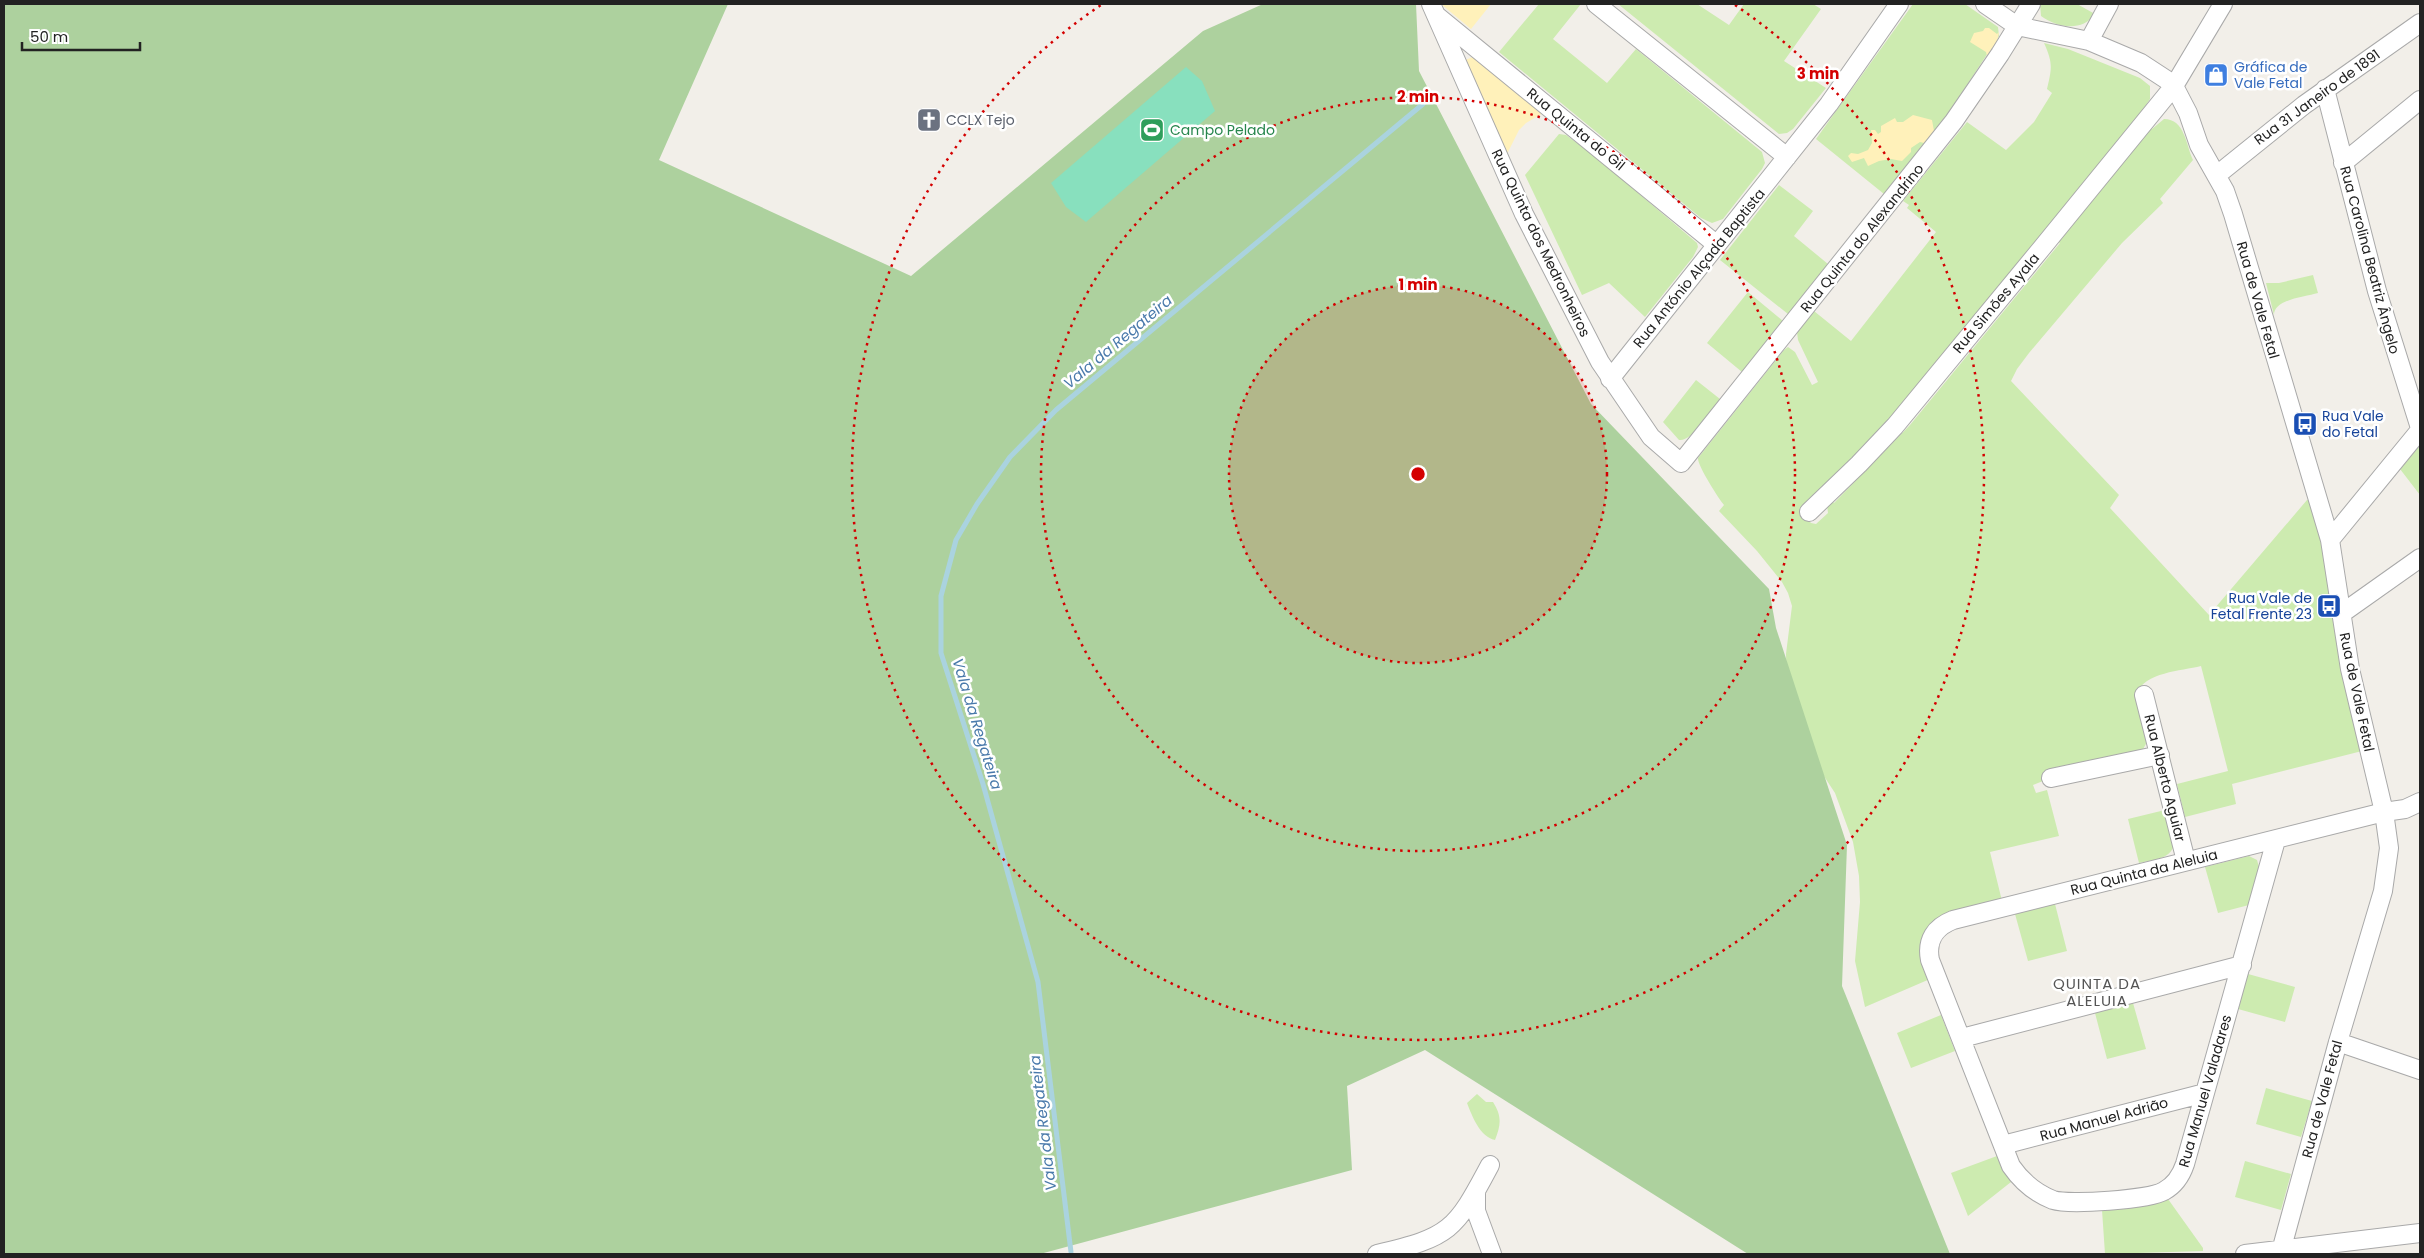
<svg xmlns="http://www.w3.org/2000/svg" width="2424" height="1258" font-family="Poppins,sans-serif">
  <style>
    .grass { fill: #cdebb0 }
    .forest { fill: #add19e }
    .sand { fill: #fff1ba }
    .pitch { fill: #88e0be }
    .lines { fill: none; stroke-linecap: round; stroke-linejoin: round }
    .stream { stroke: #aad3df; stroke-width: 5 }
    .minor-casing { stroke: #a9a9a9; stroke-width: 20 }
    .minor { stroke: #fff; stroke-width: 18 }
    .ring { fill: none; stroke: #d40000; stroke-width: 2.5; stroke-dasharray: 2.5 5 }
    .labels { text-anchor: middle; stroke-width: 5; stroke-linejoin: round; paint-order: stroke }
    .shop-label { font-size: 14px; fill: #366cbe; stroke: #fff; text-anchor: start }
    .street-label { font-size: 14px; fill: #222; stroke: #fff }
    .worship-label { font-size: 14px; fill: #5b616d; stroke: #fff; text-anchor: start }
    .leisure-label { font-size: 14px; fill: #27864d; stroke: #fff; text-anchor: start }
    .transit-label { font-size: 14px; fill: #164399; stroke: #fff; text-anchor: start }
    .water-label { font-size: 15px; font-style: italic; fill: #4a7aab; stroke: #fff }
    .neighbourhood-label { font-size: 15px; letter-spacing: 1px; fill: #555; stroke: #fff }
    .centre { fill: #d40000; stroke: #fff; stroke-width: 2.5 }
    .ring-label { font-size: 15px; text-anchor: middle; font-weight: bold; fill: #d40000; stroke: #fff; stroke-width: 5; stroke-linejoin: round; paint-order: stroke }
  </style>
  <rect width="100%" height="100%" fill="#f2efe9"/>
  <path class="grass" d="M 1539,4 L 1581,4 L 1553,39 L 1607,83 L 1636,49 L 1762,152 L 1765,163 L 1762,169 L 1723,219 L 1712,223 L 1701,218 L 1499,52 Z
    M 1618,4 L 1697,4 L 1729,25 L 1744,4 L 1813,4 L 1821,9 L 1784,61 L 1826,88 L 1793,129 L 1787,133 L 1779,134 Z
    M 1913,4 L 1965,4 L 1998,27 L 1999,36 L 1950,111 L 1884,194 L 1816,139 Z
    M 2040,4 L 2077,4 L 2095,14 C 2082,32 2058,28 2041,16 Z
    M 2044,43 L 2068,49 L 2140,78 L 2150,86 L 2150,99 L 2138,117 L 1891,419 L 1805,505 L 1804,515 L 1811,523 L 1816,524 L 1828,513 L 1827,505 L 1830,499 L 1834,503 L 1910,425 L 2060,243 L 2056,240 L 2149,127 L 2152,129 L 2164,119 C 2185,119 2186,145 2193,160 L 2160,199 L 2163,203 L 2122,243 L 2029,353 L 2017,369 L 2011,381 L 2119,495 L 2110,508 L 2209,615 L 2307,500 L 2311,499 L 2317,513 L 2362,751 L 2232,784 L 2236,804 L 2185,817 L 2177,784 L 2228,771 L 2201,666 C 2181,671 2145,672 2136,694 L 2147,742 L 2142,751 L 2053,770 L 2043,781 L 2033,785 L 2036,793 L 2047,790 L 2059,836 L 1990,852 L 2002,901 L 1934,922 L 1925,933 L 1922,944 L 1930,979 L 1865,1007 L 1855,961 L 1860,902 L 1859,876 L 1853,842 L 1835,793 L 1816,764 L 1787,692 L 1786,654 L 1792,606 L 1788,593 L 1782,582 L 1757,551 L 1719,511 L 1724,505 C 1719,499 1697,465 1698,458 L 1784,350 L 1788,347 L 1795,352 L 1812,385 L 1818,382 L 1798,340 L 1797,332 L 1814,311 L 1851,341 L 1936,232 L 1907,208 L 1909,205 L 1903,201 L 1967,122 L 2006,150 L 2034,122 L 2052,93 L 2047,89 C 2052,68 2053,63 2044,43 Z
    M 1559,134 L 1566,135 L 1591,153 L 1697,243 L 1698,247 L 1693,257 L 1645,317 L 1609,283 L 1582,295 L 1525,175 Z
    M 1779,185 L 1813,211 L 1794,236 L 1828,264 L 1788,314 L 1720,260 Z
    M 2313,275 L 2318,293 C 2305,297 2274,299 2274,315 L 2266,283 L 2279,283 Z
    M 1748,292 L 1783,321 L 1742,372 L 1707,343 Z
    M 1696,380 L 1720,399 C 1712,410 1692,442 1679,440 L 1663,422 Z
    M 2420,445 L 2420,495 L 2400,469 Z
    M 2165,810 L 2174,845 C 2170,860 2151,860 2139,863 L 2128,819 Z
    M 2249,856 L 2257,860 L 2259,867 L 2249,905 L 2218,913 L 2205,867 Z
    M 2055,904 L 2067,951 L 2028,961 L 2015,914 Z
    M 2248,974 L 2295,987 L 2285,1022 L 2238,1009 Z
    M 2133,1003 L 2146,1049 L 2107,1059 L 2095,1013 Z
    M 1941,1015 L 1955,1051 L 1911,1068 L 1897,1033 Z
    M 2266,1088 L 2312,1101 L 2301,1137 L 2256,1124 Z
    M 1477,1094 L 1486,1102 L 1493,1102 C 1502,1116 1501,1125 1495,1140 C 1480,1137 1472,1116 1467,1103 Z
    M 1997,1156 L 2011,1182 L 1968,1216 L 1951,1173 Z
    M 2245,1161 L 2291,1174 L 2281,1210 L 2235,1197 Z
    M 2168,1199 L 2203,1248 L 2203,1251 L 2105,1254 L 2102,1210 L 2149,1205 Z"/>
  <path class="forest" d="M 4,4 L 728,4 L 659,160 L 911,276 L 1203,31 L 1263,4 L 1416,4 L 1419,71 L 1591,404 L 1769,589 L 1776,628 L 1847,845 L 1842,986 L 1950,1254 L 1748,1254 L 1425,1050 L 1347,1086 L 1352,1170 L 1040,1254 L 4,1254 Z"/>
  <path class="sand" d="M 1441,4 L 1491,4 L 1471,29 Z
    M 1985,28 L 1989,28 L 1997,34 L 1999,32 L 1997,42 L 1987,56 L 1986,52 L 1970,42 L 1974,33 L 1983,31 Z
    M 1475,56 L 1545,112 L 1526,123 L 1519,130 L 1507,154 L 1505,155 L 1463,61 Z
    M 1913,115 L 1932,120 L 1934,131 L 1924,143 L 1920,142 L 1911,148 L 1911,152 L 1902,161 L 1891,159 L 1879,161 L 1868,166 L 1864,158 L 1852,162 L 1848,156 L 1851,153 L 1858,154 L 1868,150 L 1872,143 L 1871,130 L 1875,130 L 1878,134 L 1881,132 L 1881,126 L 1895,118 L 1897,122 L 1903,122 Z"/>
  <path class="pitch" d="M 1186,67 L 1202,81 L 1215,111 L 1086,222 L 1066,207 L 1051,183 Z"/>
  <g class="lines">
    <path class="stream" d="M 1071,1252 L 1038,982 L 983,784 L 941,653 L 941,596 L 956,540 L 977,504 L 1010,457 L 1056,410 L 1423,104"/>
    <defs>
      <path id="minor" d="M 1431,4 L 1524,214 L 1600,362 L 1651,437 L 1681,463 L 1954,121 L 2000,54 L 2031,4
        M 1596,4 L 1787,157
        M 1985,4 L 2017,26 L 2089,41 L 2141,63 L 2167,80 L 2174,86 L 2188,113 L 2199,145 L 2225,191 L 2233,214 L 2330,540 L 2350,669 L 2384,812 L 2389,848 L 2383,891 L 2338,1042 L 2281,1251
        M 1437,16 L 1717,245
        M 2089,41 L 2109,4
        M 2325,89 L 2377,291 L 2420,428
        M 2343,163 L 2420,100
        M 2217,175 L 2304,105 L 2420,23
        M 1610,379 L 1829,104 L 1899,4
        M 1809,512 L 1859,464 L 1895,426 L 2041,249 L 2174,86 L 2223,4
        M 2330,540 L 2420,430
        M 2341,614 L 2420,558
        M 2144,695 L 2186,861
        M 2051,778 L 2160,755
        M 2276,840 L 2185,1164 C 2181,1176 2175,1185 2164,1191 C 2149,1200 2069,1205 2053,1200 C 2035,1193 2022,1182 2011,1166 L 1930,960 C 1926,940 1935,927 1953,920 L 2384,812 L 2405,809 L 2420,802
        M 1962,1038 L 2242,965
        M 2338,1042 L 2420,1070
        M 2003,1145 L 2205,1093
        M 1476,1192 L 1476,1211 L 1492,1254
        M 1377,1254 C 1450,1237 1455,1231 1490,1165
        M 2245,1254 L 2420,1233"/>
    </defs>
    <use href="#minor" class="minor-casing"/>
    <use href="#minor" class="minor"/>
  </g>
  <circle cx="1418" cy="474" r="189" fill="#d40000" fill-opacity=".12"/>
  <g class="ring">
    <circle cx="1418" cy="474" r="189"/>
    <circle cx="1418" cy="474" r="377"/>
    <path d="M1735 5A566 566 0 1 1 1101 5"/>
  </g>
  <defs>
    <symbol id="shop-square" viewBox="-11 -11 22 22"><rect x="-9" y="-9" width="18" height="18" rx="4" fill="#3f7fe0" stroke="#fff"/><path d="M-5-2.5h2.3a2.7 3.5 0 0 1 5.4 0H5L5.5 6h-11ZM-1.5-2.5h3a1.5 2.3 0 0 0-3 0Z" fill="#fff"/></symbol>
    <symbol id="church-square" viewBox="-11 -11 22 22"><rect x="-9" y="-9" width="18" height="18" rx="4" fill="#6b7280" stroke="#fff"/><path d="M-1.2-6h2.4v3.5h3.3v2.4h-3.3V6h-2.4V-.1h-3.3v-2.4h3.3Z" fill="#fff"/></symbol>
    <symbol id="stadium-square" viewBox="-11 -11 22 22"><rect x="-9" y="-9" width="18" height="18" rx="4" fill="#2e9e5b" stroke="#fff"/><path d="M0-5a6.5 5 0 1 0 0 10a6.5 5 0 1 0 0-10ZM-3.5-1.8h7v3.6h-7Z" fill="#fff"/></symbol>
    <symbol id="bus-square" viewBox="-11 -11 22 22"><rect x="-9" y="-9" width="18" height="18" rx="4" fill="#1a4fb4" stroke="#fff"/><path d="M-5-6H5V4H4V6H2V4H-2V6H-4V4H-5ZM-3.5-4V0h7V-4ZM-3.5 1.2v1.5H-2V1.2ZM2 1.2v1.5H3.5V1.2Z" fill="#fff"/></symbol>
  </defs>
  <g fill-rule="evenodd">
    <use href="#shop-square" x="2202" y="61" width="28" height="28"/>
    <use href="#church-square" x="915" y="106" width="28" height="28"/>
    <use href="#stadium-square" x="1138" y="116" width="28" height="28"/>
    <use href="#bus-square" x="2291" y="410" width="28" height="28"/>
    <use href="#bus-square" x="2315" y="592" width="28" height="28"/>
  </g>
  <g class="labels">
    <g class="shop-label">
      <text x="2234" y="72">Gráfica de<tspan x="2234" dy="16">Vale Fetal</tspan></text>
    </g>
    <g class="street-label">
      <text transform="translate(2317 97) rotate(-36)" y="5">Rua 31 Janeiro de 1891</text>
      <text transform="translate(1576 129) rotate(39)" y="5">Rua Quinta do Gil</text>
      <text transform="translate(1862 238) rotate(-51)" y="5">Rua Quinta do Alexandrino</text>
      <text transform="translate(1541 243) rotate(64)" y="5">Rua Quinta dos Medronheiros</text>
      <text transform="translate(2370 260) rotate(75)" y="5">Rua Carolina Beatriz Ângelo</text>
      <text transform="translate(1699 268) rotate(-51)" y="5">Rua António Alçada Baptista</text>
      <text transform="translate(2258 300) rotate(74)" y="5">Rua de Vale Fetal</text>
      <text transform="translate(1996 303) rotate(-50)" y="5">Rua Simões Ayala</text>
      <text transform="translate(2357 692) rotate(78)" y="5">Rua de Vale Fetal</text>
      <text transform="translate(2165 778) rotate(76)" y="5">Rua Alberto Aguiar</text>
      <text transform="translate(2144 872) rotate(-14)" y="5">Rua Quinta da Aleluia</text>
      <text transform="translate(2205 1091) rotate(-74)" y="5">Rua Manuel Valadares</text>
      <text transform="translate(2322 1099) rotate(-75)" y="5">Rua de Vale Fetal</text>
      <text transform="translate(2104 1119) rotate(-15)" y="5">Rua Manuel Adrião</text>
    </g>
    <g class="worship-label">
      <text x="946" y="125">CCLX Tejo</text>
    </g>
    <g class="leisure-label">
      <text x="1170" y="135">Campo Pelado</text>
    </g>
    <g class="transit-label">
      <text x="2322" y="421">Rua Vale<tspan x="2322" dy="16">do Fetal</tspan></text>
      <text x="2312" y="603" text-anchor="end">Rua Vale de<tspan x="2312" dy="16">Fetal Frente 23</tspan></text>
    </g>
    <g class="water-label">
      <text transform="translate(1118 342) rotate(-40)" y="5">Vala da Regateira</text>
      <text transform="translate(977 724) rotate(73)" y="5">Vala da Regateira</text>
      <text transform="translate(1043 1123) rotate(-97)" y="5">Vala da Regateira</text>
    </g>
    <g class="neighbourhood-label">
      <text x="2097" y="989">QUINTA DA<tspan x="2097" dy="17">ALELUIA</tspan></text>
    </g>
  </g>
  <circle cx="1418" cy="474" r="8" class="centre"/>
  <g class="ring-label">
    <text x="1818" y="79">3 min</text>
    <text x="1418" y="102">2 min</text>
    <text x="1418" y="290">1 min</text>
  </g>
  <rect width="2424" height="1258" fill="none" stroke="#222222" stroke-width="10"/>
  <path d="M22 42v8h118v-8" fill="none" stroke="#222222" stroke-width="2.5"/>
  <text x="30" y="42" font-size="15" fill="#222222" stroke="#ffffff" stroke-width="4" paint-order="stroke">50 m</text>
</svg>
